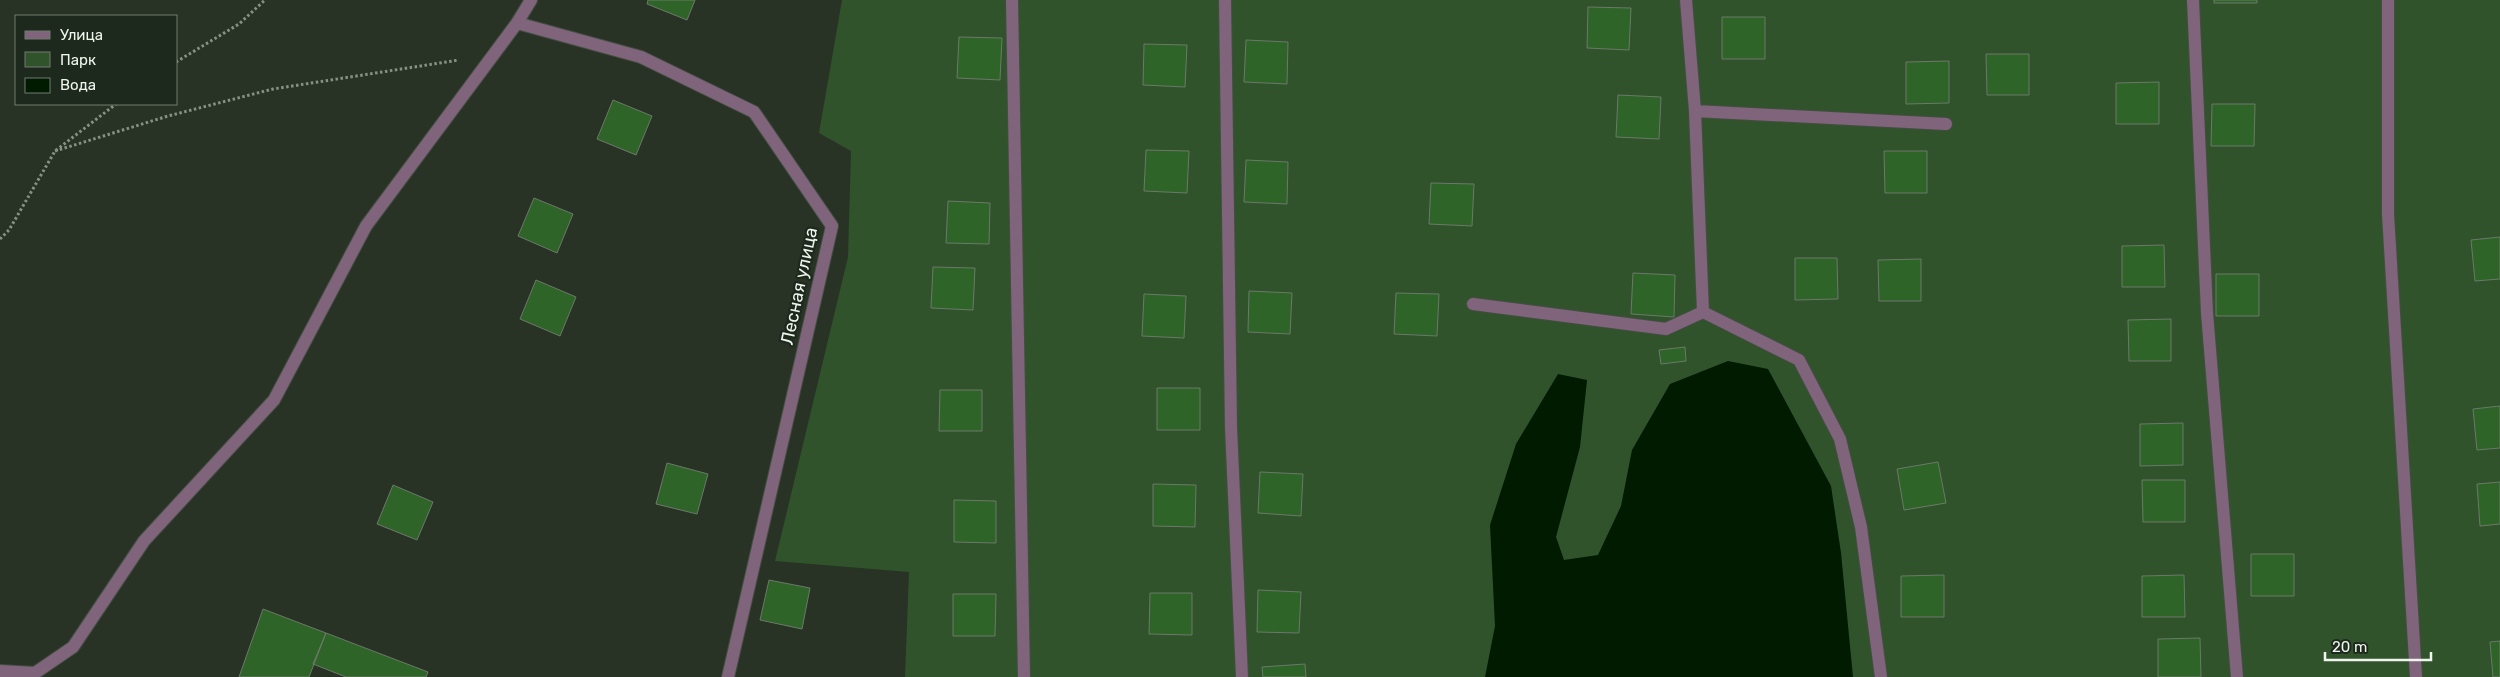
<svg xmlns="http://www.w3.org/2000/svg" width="2500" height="677" font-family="Rubik,sans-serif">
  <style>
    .green { fill: #30532c }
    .water { fill: #011b00 }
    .building { fill: #2f6429; stroke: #6c786a }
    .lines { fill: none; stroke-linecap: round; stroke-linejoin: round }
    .minor-casing { stroke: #444e42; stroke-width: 14 }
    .path { stroke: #879085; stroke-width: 3; stroke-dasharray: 2.5 2.5; stroke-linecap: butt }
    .minor { stroke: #7f647b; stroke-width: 12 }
    .labels { text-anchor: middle; stroke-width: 4.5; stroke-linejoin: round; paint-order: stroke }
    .street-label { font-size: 18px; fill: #eef5ed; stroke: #1e291d }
  </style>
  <rect width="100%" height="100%" fill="#283326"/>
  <path class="green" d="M 842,0 L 2500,0 L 2500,677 L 905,677 L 909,572 L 775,561 L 848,257 L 851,151 L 819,133 Z"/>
  <path class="water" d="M 1728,361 L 1768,369 L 1831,486 L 1841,553 L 1853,677 L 1485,677 L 1495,626 L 1490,525 L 1516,444 L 1558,374 L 1587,380 L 1580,447 L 1556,537 L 1564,560 L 1598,555 L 1621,506 L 1632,450 L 1670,384 Z"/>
  <path class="building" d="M 648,0 L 695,0 L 687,20 L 647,4 Z
    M 2214,0 L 2257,0 L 2257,3 L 2214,3 Z
    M 1588,7 L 1631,8 L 1629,50 L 1587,48 Z
    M 1722,17 L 1765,17 L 1765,59 L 1722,59 Z
    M 959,37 L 1002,38 L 1000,80 L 957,78 Z
    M 1246,40 L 1288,42 L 1287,84 L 1244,82 Z
    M 1144,44 L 1187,45 L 1185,87 L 1143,85 Z
    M 1986,54 L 2029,54 L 2029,95 L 1987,95 Z
    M 1949,61 L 1949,103 L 1906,104 L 1906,62 Z
    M 2159,82 L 2159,124 L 2116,124 L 2116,83 Z
    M 1618,95 L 1661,97 L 1659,139 L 1616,137 Z
    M 613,100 L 652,116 L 636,155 L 597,139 Z
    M 2212,104 L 2255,104 L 2254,146 L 2211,146 Z
    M 1146,150 L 1189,151 L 1187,193 L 1144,191 Z
    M 1884,151 L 1927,151 L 1927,193 L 1885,193 Z
    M 1246,160 L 1288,162 L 1287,204 L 1244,202 Z
    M 1431,183 L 1474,184 L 1472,226 L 1429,224 Z
    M 534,198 L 573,214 L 557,253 L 518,236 Z
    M 948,201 L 990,203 L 989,244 L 946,243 Z
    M 2500,237 L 2500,279 L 2475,281 L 2471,240 Z
    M 2164,245 L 2165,287 L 2122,287 L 2122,246 Z
    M 1795,258 L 1837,258 L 1838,299 L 1795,300 Z
    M 1921,259 L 1921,301 L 1879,301 L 1878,260 Z
    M 933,267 L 975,268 L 973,310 L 931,308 Z
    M 1633,273 L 1675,275 L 1674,317 L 1631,314 Z
    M 2216,274 L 2259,274 L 2259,316 L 2216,316 Z
    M 536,280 L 576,297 L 560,336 L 520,319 Z
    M 1249,291 L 1292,293 L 1290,334 L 1248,332 Z
    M 1396,293 L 1439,294 L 1437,336 L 1394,334 Z
    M 1144,294 L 1186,296 L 1184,338 L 1142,336 Z
    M 2171,319 L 2171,361 L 2129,361 L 2128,320 Z
    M 1685,347 L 1686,361 L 1661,364 L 1659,350 Z
    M 1157,388 L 1200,388 L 1200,430 L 1157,430 Z
    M 940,390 L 982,390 L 982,431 L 939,431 Z
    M 2500,406 L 2500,448 L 2477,450 L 2473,409 Z
    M 2183,423 L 2183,465 L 2140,466 L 2140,424 Z
    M 1938,462 L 1946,503 L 1904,510 L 1897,469 Z
    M 667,463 L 708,474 L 697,514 L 656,504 Z
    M 1260,472 L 1303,474 L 1301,516 L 1258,513 Z
    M 2142,480 L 2185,480 L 2185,522 L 2143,522 Z
    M 2500,482 L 2500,524 L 2480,526 L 2477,484 Z
    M 1153,484 L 1196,485 L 1195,527 L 1153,526 Z
    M 393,485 L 433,502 L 417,540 L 377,524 Z
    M 954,500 L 996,501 L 996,543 L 954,542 Z
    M 2251,554 L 2294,554 L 2294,596 L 2251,596 Z
    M 1944,575 L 1944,617 L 1901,617 L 1901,576 Z
    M 2184,575 L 2185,617 L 2142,617 L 2142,576 Z
    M 769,580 L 810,588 L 802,629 L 760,620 Z
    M 1258,590 L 1301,592 L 1299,633 L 1257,632 Z
    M 1150,593 L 1192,593 L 1192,635 L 1149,634 Z
    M 953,594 L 996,594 L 995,636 L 953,636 Z
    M 263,609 L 326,633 L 309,677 L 239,677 Z
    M 326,633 L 428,672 L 426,677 L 346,677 L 313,664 Z
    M 2200,638 L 2201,677 L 2158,677 L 2158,639 Z
    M 2500,641 L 2500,677 L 2493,677 L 2490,642 Z
    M 1305,664 L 1306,677 L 1263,677 L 1262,667 Z"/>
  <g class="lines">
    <defs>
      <path id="minor" d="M 1012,0 L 1024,677
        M 1225,0 L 1231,427 L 1242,677
        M 1686,0 L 1695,111 L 1703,312
        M 2193,0 L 2207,313 L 2237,677
        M 2388,0 L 2388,214 L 2416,677
        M 517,23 L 641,57 L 754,112 L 832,226 L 728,677
        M 1695,111 L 1946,124
        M 1473,304 L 1666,329 L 1703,312
        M 1703,312 L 1799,360 L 1840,439 L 1861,527 L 1881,677
        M 0,671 L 35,673 L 73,647 L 144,541 L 274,400 L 366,226 L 517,23 L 531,0"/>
    </defs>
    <use href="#minor" class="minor-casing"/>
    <path class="path" d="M 176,62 L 239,24 L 265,0
      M 55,151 L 168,116 L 273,89 L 459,60
      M 0,239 L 9,230 L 55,151 L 116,104"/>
    <use href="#minor" class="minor"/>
  </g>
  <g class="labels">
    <g class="street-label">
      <text transform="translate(799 286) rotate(-78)" y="6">Лесная улица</text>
    </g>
  </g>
  <rect x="15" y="15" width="162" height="90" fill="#1e291d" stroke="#717b70"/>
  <rect x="25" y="31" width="25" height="8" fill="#7f647b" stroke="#717b70"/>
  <text x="60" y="40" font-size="15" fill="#eef5ed">Улица</text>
  <rect x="25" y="52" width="25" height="15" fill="#30532c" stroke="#717b70"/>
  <text x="60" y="65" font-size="15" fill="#eef5ed">Парк</text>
  <rect x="25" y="78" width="25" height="15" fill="#011b00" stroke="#717b70"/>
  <text x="60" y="90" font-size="15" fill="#eef5ed">Вода</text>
  <path d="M2325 652v8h106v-8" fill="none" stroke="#eef5ed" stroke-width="2.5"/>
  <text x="2332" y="652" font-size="15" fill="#eef5ed" stroke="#1e291d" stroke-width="4" paint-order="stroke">20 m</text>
</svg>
